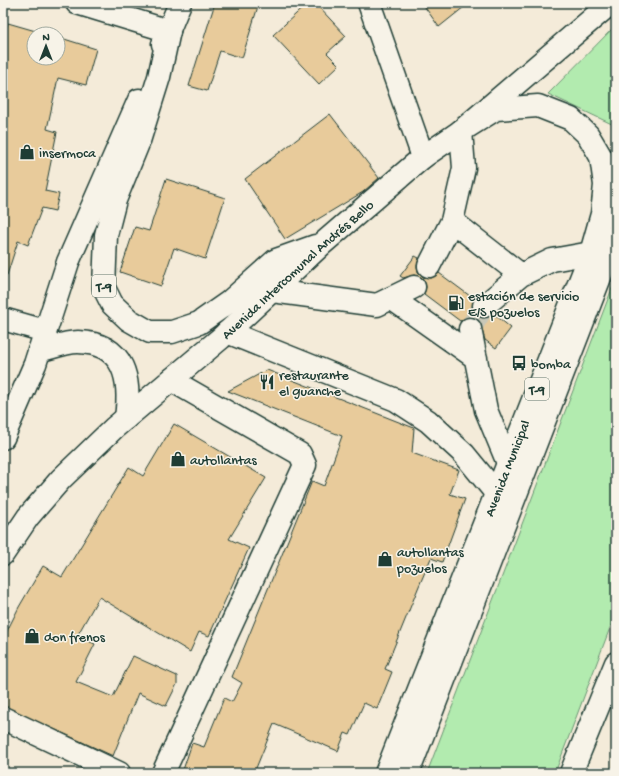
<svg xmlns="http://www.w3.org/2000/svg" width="619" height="776" font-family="'Gochi Hand',sans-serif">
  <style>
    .green { fill: #b2ebaf; stroke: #689472 }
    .building { fill: #e8cb9b; stroke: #1f3d34 }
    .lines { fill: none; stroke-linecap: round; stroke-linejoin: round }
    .minor-tunnel { stroke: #c9c8b8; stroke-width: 22; stroke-dasharray: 22 11; stroke-linecap: butt }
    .minor-casing { stroke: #1f3d34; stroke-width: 25 }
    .highway-casing { stroke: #1f3d34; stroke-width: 25 }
    .minor { stroke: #f7f3e8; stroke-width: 22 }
    .highway { stroke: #f7f3e8; stroke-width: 22 }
    .labels { text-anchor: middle; stroke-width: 3; stroke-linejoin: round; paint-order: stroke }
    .shield { fill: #f7f3e8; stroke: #60746a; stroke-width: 1 }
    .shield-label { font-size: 13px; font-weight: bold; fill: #1f3d34 }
    .poi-label { font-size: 14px; fill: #1f3d34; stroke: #f7f3e8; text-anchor: start }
    .street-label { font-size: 14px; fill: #1f3d34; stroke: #f7f3e8 }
  </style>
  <rect width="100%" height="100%" fill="#f4ebd9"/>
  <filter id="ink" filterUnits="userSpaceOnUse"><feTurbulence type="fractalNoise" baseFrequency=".025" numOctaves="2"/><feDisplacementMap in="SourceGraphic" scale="8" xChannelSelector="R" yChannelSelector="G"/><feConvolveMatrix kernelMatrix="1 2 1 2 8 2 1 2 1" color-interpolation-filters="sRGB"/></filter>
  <g filter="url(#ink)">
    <path class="green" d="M 616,25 L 616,126 L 548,94 Z
      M 616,278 L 616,612 L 555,773 L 427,773 Z"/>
    <path class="building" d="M 215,3 L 259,3 L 242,58 L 220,51 L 207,91 L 189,86 Z
      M 308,3 L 315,3 L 346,36 L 327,53 L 339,65 L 319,84 L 273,35 Z
      M 422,3 L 469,3 L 439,27 Z
      M 8,23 L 46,34 L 34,34 L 34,58 L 58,58 L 58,37 L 96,49 L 86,85 L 58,78 L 47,129 L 57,132 L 45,191 L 59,194 L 55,211 L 42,208 L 28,245 L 18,241 L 7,275 L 3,274 L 3,38 Z
      M 330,114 L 379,178 L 363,192 L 285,239 L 245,179 Z
      M 166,179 L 225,198 L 205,259 L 174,248 L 161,286 L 120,272 L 135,227 L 149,231 Z
      M 415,256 L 419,258 L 417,266 L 418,272 L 423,277 L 430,278 L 439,273 L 474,299 L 472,308 L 475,314 L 480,318 L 486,318 L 494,314 L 511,328 L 496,348 L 485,340 L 479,321 L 474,317 L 468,317 L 460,321 L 424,294 L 426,287 L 425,281 L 421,277 L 414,275 L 403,278 L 400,276 Z
      M 267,370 L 414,428 L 412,453 L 459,470 L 450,494 L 465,499 L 442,562 L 431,558 L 419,586 L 385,669 L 392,672 L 377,709 L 364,703 L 350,735 L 345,733 L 338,751 L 274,724 L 254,773 L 182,773 L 192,743 L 204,747 L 224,698 L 232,702 L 242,683 L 232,677 L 312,481 L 324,486 L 342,436 L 228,391 Z
      M 174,424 L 266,478 L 229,539 L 249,548 L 209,636 L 199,632 L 190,652 L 99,597 L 77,636 L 95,644 L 76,682 L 113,697 L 133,656 L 177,676 L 177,684 L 166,706 L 138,693 L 113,756 L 3,706 L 3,639 L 19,607 L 43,566 L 62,577 L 129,467 L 143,476 Z"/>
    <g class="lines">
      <path class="minor-tunnel" d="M 470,329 L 484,306"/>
      <defs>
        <path id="minor" d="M 77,3 L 169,31
          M 369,3 L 423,157
          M 452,221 L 521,275
          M 429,266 L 452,221 L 464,168 L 461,131
          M 272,291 L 377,305 L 414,287
          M 391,298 L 476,358
          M 484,306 L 521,275 L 552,260 L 591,253
          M 3,319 L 45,331
          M 470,329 L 486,410 L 508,463
          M 227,332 L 396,400 L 428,421 L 464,454 L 496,493
          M 3,718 L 119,773
          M 163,773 L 305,465 L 300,454 L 171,380
          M 571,773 L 616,663"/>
        <g id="highway">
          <path d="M 169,31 L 159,77 L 139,141 L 115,200 L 106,235 L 104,288 L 112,304 L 129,320 L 150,332 L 172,332 L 199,323 L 229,302 L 276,260 L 315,246"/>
          <path d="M 163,44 L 180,3"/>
          <path d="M 39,351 C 51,348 66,342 78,342 C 126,343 131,381 126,418"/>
          <path d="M 3,438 L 35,364 L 68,262 L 139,100"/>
          <path id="s1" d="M 3,554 L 28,517 L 61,479 L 114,428 L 221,338 L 321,245 L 423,157 L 461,131 L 611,3"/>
          <path id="s2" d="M 386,773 L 591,253 L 602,214 L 605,185 L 601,157 L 588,135 L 571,119 L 538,106 L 496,109 L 461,131"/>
          <path d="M 408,773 L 616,236"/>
        </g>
      </defs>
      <use href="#minor" class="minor-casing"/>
      <use href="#highway" class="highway-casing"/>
      <use href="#minor" class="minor"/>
      <use href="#highway" class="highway"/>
    </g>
  </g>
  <defs>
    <symbol id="shop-bare" viewBox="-9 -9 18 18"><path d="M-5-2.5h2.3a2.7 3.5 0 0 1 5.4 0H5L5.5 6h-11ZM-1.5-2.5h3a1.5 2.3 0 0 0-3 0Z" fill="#1f3d34" stroke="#f7f3e8" stroke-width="2.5" paint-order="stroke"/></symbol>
    <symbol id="fuel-bare" viewBox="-9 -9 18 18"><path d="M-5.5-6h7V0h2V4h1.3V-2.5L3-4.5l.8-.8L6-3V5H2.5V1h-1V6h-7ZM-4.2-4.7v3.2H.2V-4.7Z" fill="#1f3d34" stroke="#f7f3e8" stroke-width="2.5" paint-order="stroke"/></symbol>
    <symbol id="bus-bare" viewBox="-9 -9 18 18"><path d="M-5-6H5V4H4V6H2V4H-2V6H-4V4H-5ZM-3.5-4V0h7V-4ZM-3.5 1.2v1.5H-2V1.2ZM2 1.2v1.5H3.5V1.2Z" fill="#1f3d34" stroke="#f7f3e8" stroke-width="2.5" paint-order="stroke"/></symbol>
    <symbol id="restaurant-bare" viewBox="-9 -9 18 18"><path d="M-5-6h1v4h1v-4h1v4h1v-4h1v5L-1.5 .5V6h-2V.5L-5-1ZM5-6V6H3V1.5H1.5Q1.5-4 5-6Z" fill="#1f3d34" stroke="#f7f3e8" stroke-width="2.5" paint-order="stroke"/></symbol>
  </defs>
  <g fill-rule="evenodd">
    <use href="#shop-bare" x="16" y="141" width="22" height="22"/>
    <use href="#fuel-bare" x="445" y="292" width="22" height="22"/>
    <use href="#bus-bare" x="508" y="352" width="22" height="22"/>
    <use href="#restaurant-bare" x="256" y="371" width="22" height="22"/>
    <use href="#shop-bare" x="167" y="448" width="22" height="22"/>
    <use href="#shop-bare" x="374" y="548" width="22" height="22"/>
    <use href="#shop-bare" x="21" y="625" width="22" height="22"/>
  </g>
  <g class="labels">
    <g class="shield">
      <rect x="92" y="275" width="24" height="22" rx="3"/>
      <rect x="525" y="378" width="24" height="22" rx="3"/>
    </g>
    <g class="shield-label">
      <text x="104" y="291">T-9</text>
      <text x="537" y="394">T-9</text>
    </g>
    <g class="poi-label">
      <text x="39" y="157">insermoca</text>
      <text x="468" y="300">estación de servicio<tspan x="468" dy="16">E/S pozuelos</tspan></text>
      <text x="531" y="368">bomba</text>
      <text x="279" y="379">restaurante<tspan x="279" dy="16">el guanche</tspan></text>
      <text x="190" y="464">autollantas</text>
      <text x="397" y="556">autollantas<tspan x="397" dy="16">pozuelos</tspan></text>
      <text x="44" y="641">don frenos</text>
    </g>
    <g class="street-label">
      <text dy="5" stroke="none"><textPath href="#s1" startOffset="411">Avenida Intercomunal Andrés Bello</textPath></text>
      <text dy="5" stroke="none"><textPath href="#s2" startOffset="328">Avenida Municipal</textPath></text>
    </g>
  </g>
  <rect width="619" height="776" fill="none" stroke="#f7f3e8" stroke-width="16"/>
  <rect x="8" y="8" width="603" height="760" fill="none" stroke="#1f3d34" stroke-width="1.5" filter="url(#ink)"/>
  <g transform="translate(46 46)"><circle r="19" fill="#f7f3e8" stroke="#a1aaa0"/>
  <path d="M0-3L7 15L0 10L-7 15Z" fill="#1f3d34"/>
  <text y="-6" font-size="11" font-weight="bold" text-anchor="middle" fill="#1f3d34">N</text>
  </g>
</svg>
